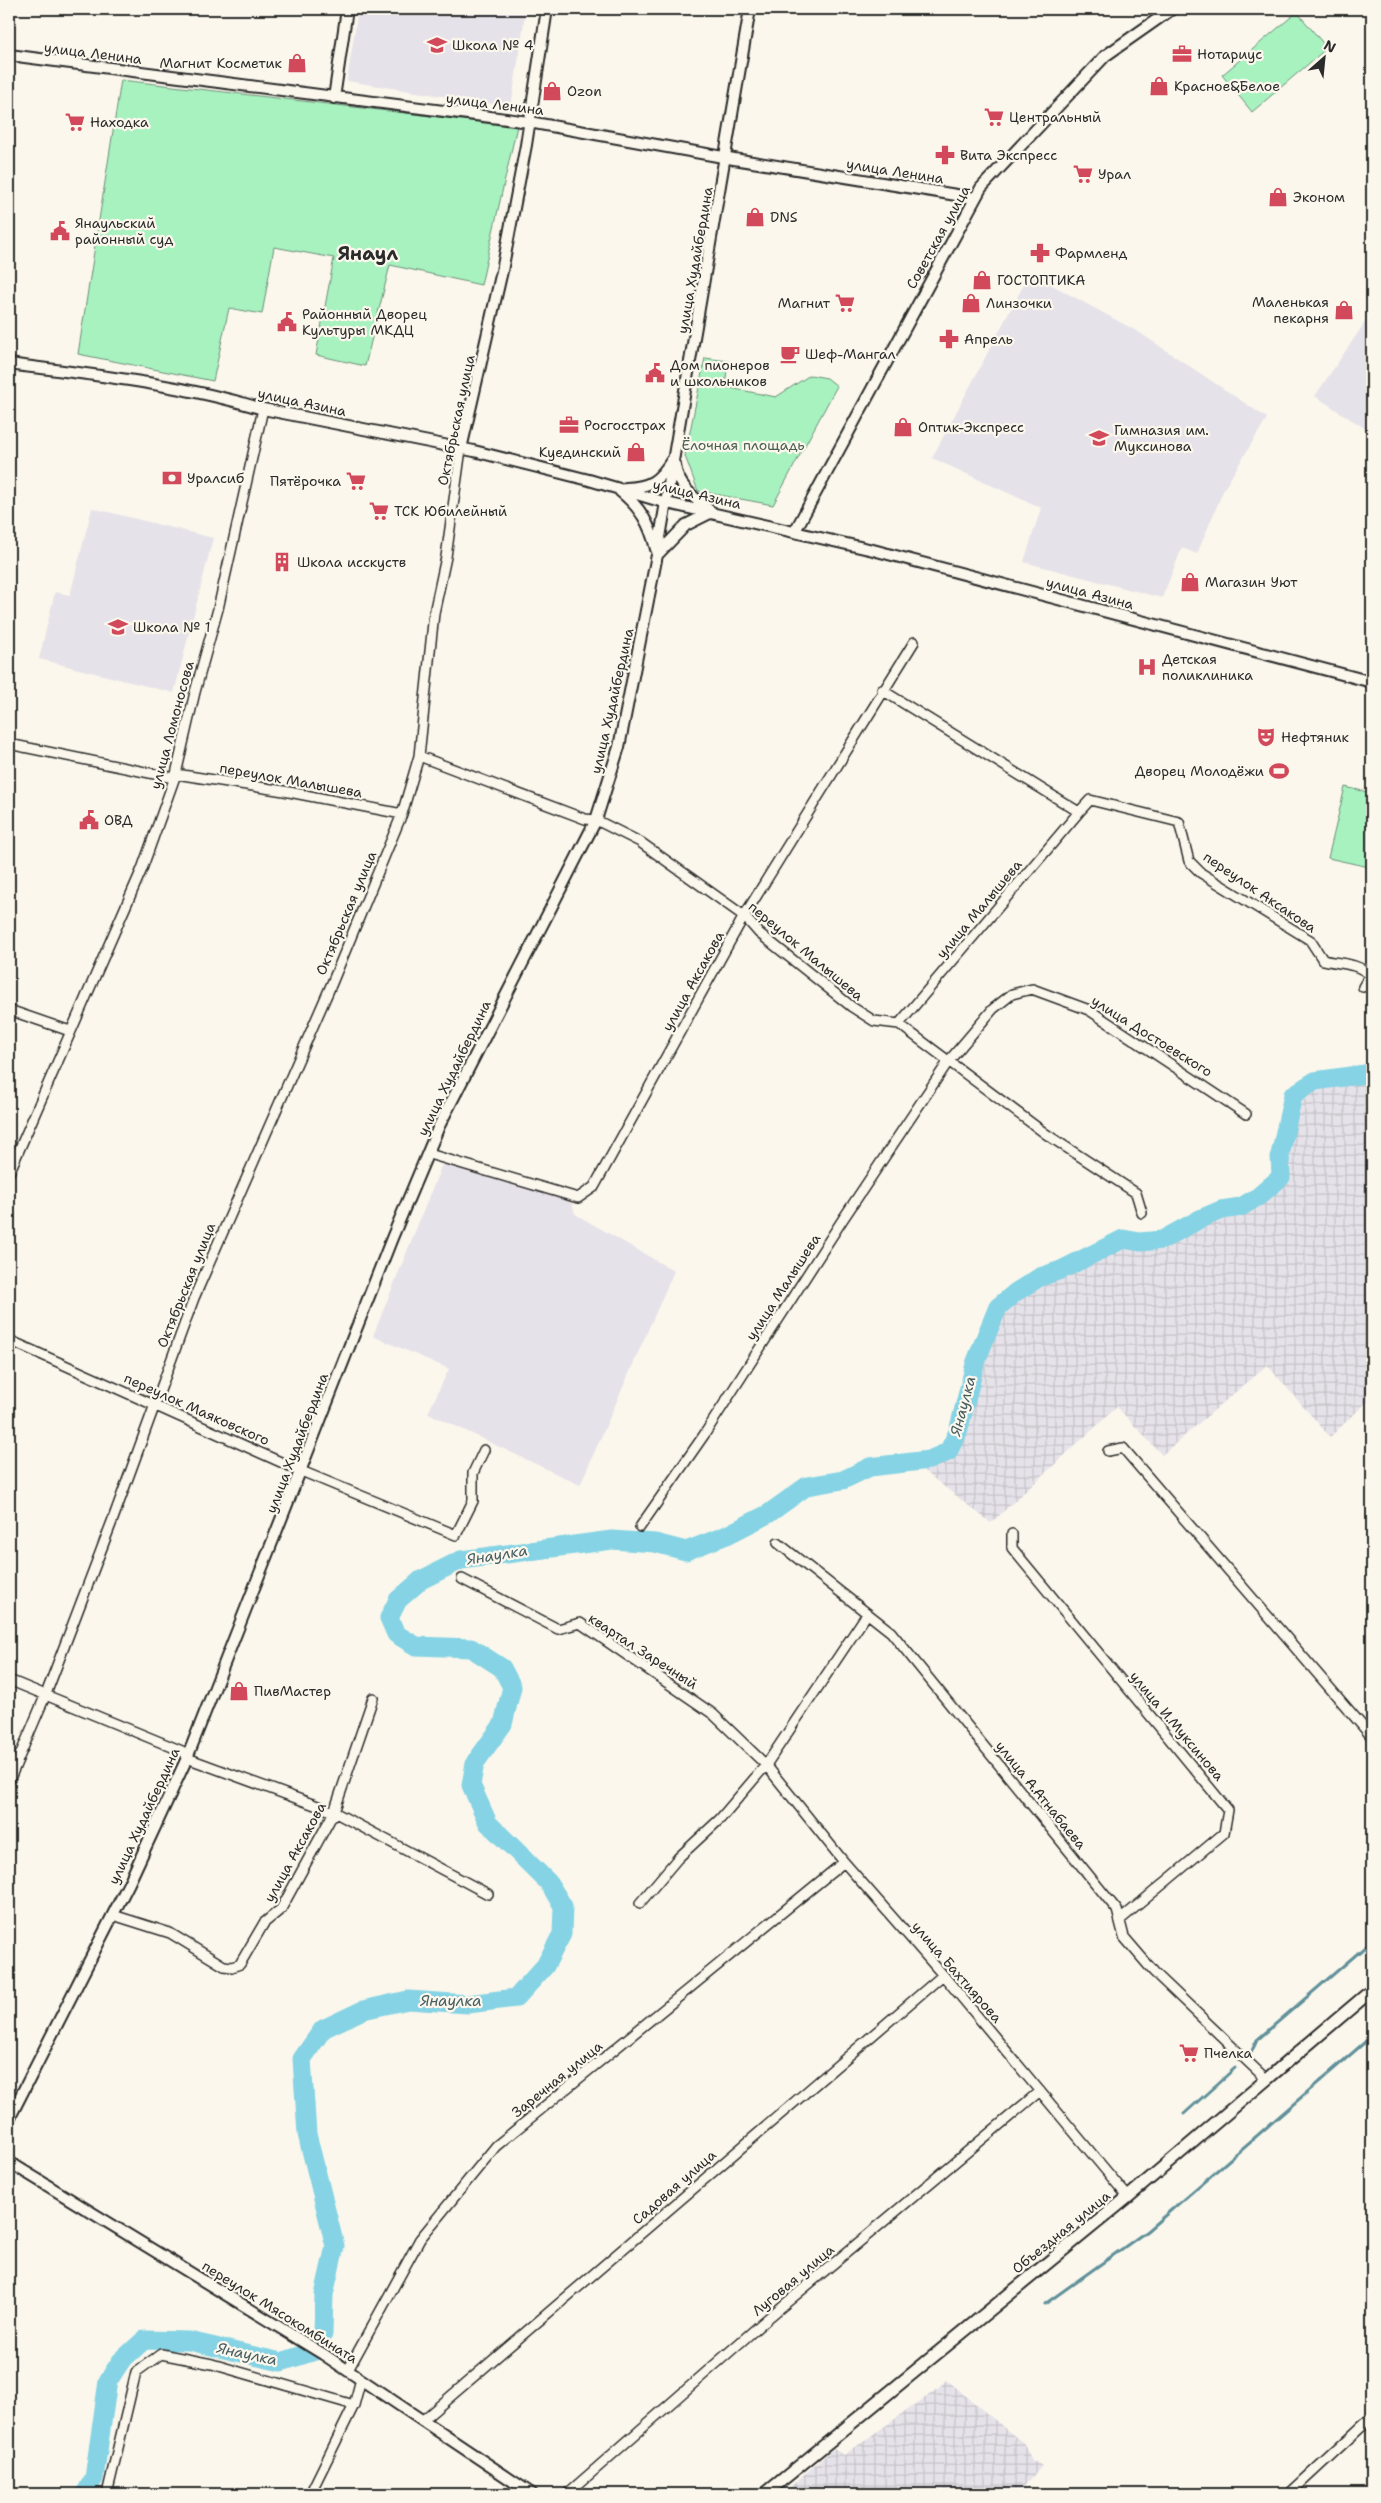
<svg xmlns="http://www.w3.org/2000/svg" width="1381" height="2503" font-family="'Shantell Sans',sans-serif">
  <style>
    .built { fill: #e6e2e9 }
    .industrial { fill: url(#industrial-grid) }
    .green { fill: #a8f2c0; stroke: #6a8e76 }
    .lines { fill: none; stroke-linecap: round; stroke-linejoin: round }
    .stream { stroke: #61909a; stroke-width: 3 }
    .river { stroke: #85d3e4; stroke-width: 19 }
    .minor-casing { stroke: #2b2b2b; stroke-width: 12 }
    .tertiary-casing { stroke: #2b2b2b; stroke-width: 14 }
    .secondary-casing { stroke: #2b2b2b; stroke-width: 15 }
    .minor { stroke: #fbf7ec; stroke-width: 9 }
    .tertiary { stroke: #fbf7ec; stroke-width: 10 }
    .secondary { stroke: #fbf7ec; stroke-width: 11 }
    .labels { text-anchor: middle; stroke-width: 4.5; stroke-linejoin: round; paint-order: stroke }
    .poi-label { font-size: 14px; fill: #2b2b2b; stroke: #fbf7ec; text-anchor: start }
    .street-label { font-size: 14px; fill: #2b2b2b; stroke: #fbf7ec }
    .park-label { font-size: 14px; fill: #4a5d50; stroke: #fbf7ec }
    .water-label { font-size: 15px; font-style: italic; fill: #465d62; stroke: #fbf7ec }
    .district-label { font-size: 19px; font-weight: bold; fill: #2b2b2b; stroke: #fbf7ec }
  </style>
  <defs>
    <pattern id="industrial-grid" width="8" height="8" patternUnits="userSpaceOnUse" patternTransform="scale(1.25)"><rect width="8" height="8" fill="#e6e2e9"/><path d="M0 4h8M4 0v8" fill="none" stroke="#c5c2c8"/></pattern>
  </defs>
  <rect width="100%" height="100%" fill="#fbf7ec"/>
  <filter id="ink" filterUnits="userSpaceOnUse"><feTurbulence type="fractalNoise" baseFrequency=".02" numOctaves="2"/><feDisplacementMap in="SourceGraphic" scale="10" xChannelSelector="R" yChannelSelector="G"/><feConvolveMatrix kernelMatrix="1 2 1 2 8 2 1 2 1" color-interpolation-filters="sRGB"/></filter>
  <g filter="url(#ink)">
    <path class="built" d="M 358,9 L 526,9 L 511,107 L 347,81 Z
      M 1030,273 L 1140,333 L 1267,418 L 1224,489 L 1197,554 L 1182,548 L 1162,598 L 1024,562 L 1041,508 L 932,458 Z
      M 1372,312 L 1372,433 L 1315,396 Z
      M 92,508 L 213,538 L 174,693 L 39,659 L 55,592 L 70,595 Z
      M 445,1157 L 572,1203 L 575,1214 L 674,1271 L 580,1485 L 428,1413 L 449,1369 L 373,1336 Z"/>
    <path class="industrial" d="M 1372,1073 L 1372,1409 L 1367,1402 L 1330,1437 L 1267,1365 L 1162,1455 L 1117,1407 L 991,1523 L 924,1471 L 929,1460 L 949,1452 L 958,1432 L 975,1364 L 998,1307 L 1016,1292 L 1040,1277 L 1061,1270 L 1123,1239 L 1140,1242 L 1162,1240 L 1200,1219 L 1221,1210 L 1241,1207 L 1259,1196 L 1281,1177 L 1280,1155 L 1293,1095 L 1315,1081 Z
      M 946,2380 L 1023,2443 L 1032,2460 L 1042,2466 L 1017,2494 L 787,2494 L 788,2489 L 834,2448 L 844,2455 L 939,2388 Z"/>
    <path class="green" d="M 1297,12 L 1327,48 L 1252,112 L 1222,75 Z
      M 121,80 L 517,126 L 481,285 L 390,265 L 365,366 L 316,355 L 334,258 L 274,247 L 262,314 L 229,308 L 213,381 L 78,354 Z
      M 705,358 L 728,361 L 725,387 L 776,397 L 810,375 L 827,378 L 837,386 L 773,505 L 698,491 L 685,456 Z
      M 1345,787 L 1372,793 L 1372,853 L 1369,867 L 1328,858 Z"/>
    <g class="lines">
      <path class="stream" d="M 1250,2055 L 1257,2040 L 1372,1941
        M 1184,2114 L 1235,2068
        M 1045,2304 L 1147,2231 L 1372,2036"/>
      <path class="river" d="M 85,2494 L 94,2478 L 108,2381 L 121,2361 L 144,2340 L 189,2341 L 281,2362 L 315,2351 L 323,2334 L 324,2295 L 335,2246 L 307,2134 L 302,2059 L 323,2029 L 363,2010 L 408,2000 L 468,2004 L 516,1998 L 545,1966 L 562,1934 L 563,1906 L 548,1882 L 488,1823 L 471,1785 L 475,1763 L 503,1724 L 512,1687 L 502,1668 L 471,1648 L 416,1646 L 396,1634 L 389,1618 L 398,1600 L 421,1580 L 461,1560 L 612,1540 L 655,1543 L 686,1551 L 727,1535 L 768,1514 L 807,1486 L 843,1480 L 870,1467 L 929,1460 L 948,1452 L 958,1432 L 975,1364 L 986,1336 L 998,1307 L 1016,1292 L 1040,1277 L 1061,1270 L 1123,1239 L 1140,1242 L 1162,1240 L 1200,1219 L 1221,1210 L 1241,1207 L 1259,1196 L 1281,1177 L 1280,1155 L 1293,1095 L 1315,1081 L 1372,1073"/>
      <defs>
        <path id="minor" d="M 882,690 L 1079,812 L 1090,800 L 1179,822 L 1189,861 L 1201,873 L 1310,940 L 1323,960 C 1339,964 1356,962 1370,975 L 1363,987
          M 9,744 L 174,778
          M 419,756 L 585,819 L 596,820 L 640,842 L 744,916 L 759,933 L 852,1007 L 874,1021 L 899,1024 L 1046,1134 L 1136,1193 L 1142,1213
          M 176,774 L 284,791 L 402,814
          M 9,1010 L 70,1031
          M 899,1024 L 1079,812
          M 429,1154 L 578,1198 L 594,1187 L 744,916 L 914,642
          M 9,1173 L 142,869 L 176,774 L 195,692 L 218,609 L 263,409
          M 9,1340 L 294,1468 L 456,1535 L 473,1501 L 473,1473 L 484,1450
          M 1108,1451 L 1123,1448 L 1372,1737
          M 640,1527 L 704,1435 L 843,1219 L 948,1062 L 993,1009 L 1012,994 L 1032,989 L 1089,1010 L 1246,1114
          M 1012,1534 L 1012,1548 L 1228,1810 L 1224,1833 L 1120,1920
          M 778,1543 L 891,1632 L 1117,1910 L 1124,1937 L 1154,1972 L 1266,2079
          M 462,1579 L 558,1629 L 580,1623 L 713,1714 L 766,1765 L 844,1862 L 943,1975 L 1128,2197
          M 9,1680 L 182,1751 L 187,1758 L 334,1812 L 488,1894
          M 9,1781 L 46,1694 L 113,1519 L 194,1298 L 332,983 L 402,814 L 419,756 L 434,613 L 446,557 L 461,449
          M 640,1903 L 678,1858 L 720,1819 L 766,1765 L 867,1614
          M 113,1915 L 170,1933 L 224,1966 L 232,1967 L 240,1964 L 264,1923 L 281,1909 L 334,1812 L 373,1698
          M 348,2370 L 420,2239 L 496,2146 L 844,1862
          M 423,2420 L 943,1975
          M 107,2494 L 136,2372 L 161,2354 L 212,2364 L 354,2405 L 361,2379
          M 310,2494 L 354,2405
          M 567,2494 L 767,2319 L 1040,2091
          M 1289,2494 L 1372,2417"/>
        <path id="tertiary" d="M 9,55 L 529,122 L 734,159 L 975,198
          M 334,98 L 347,9
          M 9,364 C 94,375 181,384 263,409 L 474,451 L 589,480 L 667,503 L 873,550 L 1372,682
          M 461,449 L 502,271 L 526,145 L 547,9
          M 675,465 C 677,485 694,498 709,510
          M 626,488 C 650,487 659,481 672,460
          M 620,491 C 640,507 650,524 656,549
          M 795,531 L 981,188 L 1105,56 L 1172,9
          M 658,554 L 686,525 L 712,512
          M 9,2119 L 129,1883 L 187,1758 L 392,1238 L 439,1126 L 596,820 L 619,747 L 657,555 L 750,9
          M 9,2162 L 323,2354 L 532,2494"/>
        <path id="secondary" d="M 765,2494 L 1128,2197 L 1372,1990"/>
      </defs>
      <use href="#minor" class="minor-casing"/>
      <use href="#tertiary" class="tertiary-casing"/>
      <use href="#secondary" class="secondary-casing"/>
      <use href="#minor" class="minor"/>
      <use href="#tertiary" class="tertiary"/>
      <use href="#secondary" class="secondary"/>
    </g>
  </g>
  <defs>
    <symbol id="school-bare" viewBox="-9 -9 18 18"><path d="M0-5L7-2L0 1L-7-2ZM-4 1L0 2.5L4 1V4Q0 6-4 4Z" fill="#d1495b" stroke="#fbf7ec" stroke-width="2.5" paint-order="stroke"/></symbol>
    <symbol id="office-bare" viewBox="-9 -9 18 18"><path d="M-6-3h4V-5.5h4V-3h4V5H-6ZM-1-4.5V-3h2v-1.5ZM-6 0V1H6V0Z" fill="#d1495b" stroke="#fbf7ec" stroke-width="2.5" paint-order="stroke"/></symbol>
    <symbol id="shop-bare" viewBox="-9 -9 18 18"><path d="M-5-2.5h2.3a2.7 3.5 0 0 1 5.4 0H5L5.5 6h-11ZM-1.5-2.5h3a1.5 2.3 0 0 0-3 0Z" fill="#d1495b" stroke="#fbf7ec" stroke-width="2.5" paint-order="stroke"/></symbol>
    <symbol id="supermarket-bare" viewBox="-9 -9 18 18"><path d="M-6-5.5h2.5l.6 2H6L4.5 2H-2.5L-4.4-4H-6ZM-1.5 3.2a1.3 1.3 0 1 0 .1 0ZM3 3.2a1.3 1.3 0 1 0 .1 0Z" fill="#d1495b" stroke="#fbf7ec" stroke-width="2.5" paint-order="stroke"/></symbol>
    <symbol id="pharmacy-bare" viewBox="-9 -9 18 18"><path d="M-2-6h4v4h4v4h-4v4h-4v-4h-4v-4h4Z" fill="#d1495b" stroke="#fbf7ec" stroke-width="2.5" paint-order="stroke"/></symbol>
    <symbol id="civic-bare" viewBox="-9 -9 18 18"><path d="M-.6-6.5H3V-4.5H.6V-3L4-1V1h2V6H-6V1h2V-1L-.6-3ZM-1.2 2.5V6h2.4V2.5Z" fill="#d1495b" stroke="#fbf7ec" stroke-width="2.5" paint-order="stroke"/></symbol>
    <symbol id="cafe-bare" viewBox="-9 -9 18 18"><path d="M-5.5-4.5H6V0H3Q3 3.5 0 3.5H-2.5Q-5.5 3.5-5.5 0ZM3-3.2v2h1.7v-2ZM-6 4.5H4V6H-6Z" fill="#d1495b" stroke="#fbf7ec" stroke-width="2.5" paint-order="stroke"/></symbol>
    <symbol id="bank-bare" viewBox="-9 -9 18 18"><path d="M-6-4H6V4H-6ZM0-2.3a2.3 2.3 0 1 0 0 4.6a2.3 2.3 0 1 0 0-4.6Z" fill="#d1495b" stroke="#fbf7ec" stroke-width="2.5" paint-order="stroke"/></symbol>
    <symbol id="building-bare" viewBox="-9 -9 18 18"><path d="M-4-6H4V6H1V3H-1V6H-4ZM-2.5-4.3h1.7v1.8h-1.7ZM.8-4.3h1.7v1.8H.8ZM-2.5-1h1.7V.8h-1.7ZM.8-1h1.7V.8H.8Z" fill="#d1495b" stroke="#fbf7ec" stroke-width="2.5" paint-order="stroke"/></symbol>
    <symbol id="hospital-bare" viewBox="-9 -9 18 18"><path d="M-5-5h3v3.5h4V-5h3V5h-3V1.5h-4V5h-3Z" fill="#d1495b" stroke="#fbf7ec" stroke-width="2.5" paint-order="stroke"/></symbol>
    <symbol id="theatre-bare" viewBox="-9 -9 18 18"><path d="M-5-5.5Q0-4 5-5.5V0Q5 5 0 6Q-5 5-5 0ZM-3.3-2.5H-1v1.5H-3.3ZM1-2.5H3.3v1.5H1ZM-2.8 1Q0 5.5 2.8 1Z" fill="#d1495b" stroke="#fbf7ec" stroke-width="2.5" paint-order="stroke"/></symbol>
    <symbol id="stadium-bare" viewBox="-9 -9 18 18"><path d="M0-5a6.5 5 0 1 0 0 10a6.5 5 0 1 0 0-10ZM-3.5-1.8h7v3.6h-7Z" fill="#d1495b" stroke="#fbf7ec" stroke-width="2.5" paint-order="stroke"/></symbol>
  </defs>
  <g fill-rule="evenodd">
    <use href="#school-bare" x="423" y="31" width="28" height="28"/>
    <use href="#office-bare" x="1168" y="40" width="28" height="28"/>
    <use href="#shop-bare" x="283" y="49" width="28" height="28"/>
    <use href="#shop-bare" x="1145" y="72" width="28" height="28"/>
    <use href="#shop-bare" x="538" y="77" width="28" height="28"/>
    <use href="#supermarket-bare" x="980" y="103" width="28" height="28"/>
    <use href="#supermarket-bare" x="61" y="108" width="28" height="28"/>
    <use href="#pharmacy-bare" x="931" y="141" width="28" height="28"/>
    <use href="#supermarket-bare" x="1069" y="160" width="28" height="28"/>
    <use href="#shop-bare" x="1264" y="183" width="28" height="28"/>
    <use href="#shop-bare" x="741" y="203" width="28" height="28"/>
    <use href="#civic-bare" x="46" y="217" width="28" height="28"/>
    <use href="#pharmacy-bare" x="1026" y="239" width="28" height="28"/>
    <use href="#shop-bare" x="968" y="266" width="28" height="28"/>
    <use href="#supermarket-bare" x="831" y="289" width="28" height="28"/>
    <use href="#shop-bare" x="957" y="289" width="28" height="28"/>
    <use href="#shop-bare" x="1330" y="296" width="28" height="28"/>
    <use href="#civic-bare" x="273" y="308" width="28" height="28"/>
    <use href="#pharmacy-bare" x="935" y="325" width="28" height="28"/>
    <use href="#cafe-bare" x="776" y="340" width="28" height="28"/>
    <use href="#civic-bare" x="641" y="359" width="28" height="28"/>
    <use href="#office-bare" x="555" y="411" width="28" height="28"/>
    <use href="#shop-bare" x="889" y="413" width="28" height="28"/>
    <use href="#school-bare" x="1085" y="424" width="28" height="28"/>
    <use href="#shop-bare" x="622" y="438" width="28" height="28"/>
    <use href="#bank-bare" x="158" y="464" width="28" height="28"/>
    <use href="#supermarket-bare" x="342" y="467" width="28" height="28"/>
    <use href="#supermarket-bare" x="365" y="497" width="28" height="28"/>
    <use href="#building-bare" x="268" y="548" width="28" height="28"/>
    <use href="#shop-bare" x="1176" y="568" width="28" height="28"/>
    <use href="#school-bare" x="104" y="613" width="28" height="28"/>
    <use href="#hospital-bare" x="1133" y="653" width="28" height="28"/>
    <use href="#theatre-bare" x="1252" y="723" width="28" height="28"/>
    <use href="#stadium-bare" x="1265" y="757" width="28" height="28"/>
    <use href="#civic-bare" x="75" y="806" width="28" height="28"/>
    <use href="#shop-bare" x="225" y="1677" width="28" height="28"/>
    <use href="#supermarket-bare" x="1175" y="2039" width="28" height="28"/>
  </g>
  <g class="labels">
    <g class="poi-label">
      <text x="452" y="50">Школа № 4</text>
      <text x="1197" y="59">Нотариус</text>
      <text x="282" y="68" text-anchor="end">Магнит Косметик</text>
      <text x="1174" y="91">Красное&amp;Белое</text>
      <text x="567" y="96">Ozon</text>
      <text x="1009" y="122">Центральный</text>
      <text x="90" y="127">Находка</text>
      <text x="960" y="160">Вита Экспресс</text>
      <text x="1098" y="179">Урал</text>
      <text x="1293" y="202">Эконом</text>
      <text x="770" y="222">DNS</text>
      <text x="75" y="228">Янаульский<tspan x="75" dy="16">районный суд</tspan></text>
      <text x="1055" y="258">Фармленд</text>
      <text x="997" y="285">ГОСТОПТИКА</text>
      <text x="1329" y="307" text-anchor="end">Маленькая<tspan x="1329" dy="16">пекарня</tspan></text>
      <text x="830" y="308" text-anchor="end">Магнит</text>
      <text x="986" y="308">Линзочки</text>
      <text x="302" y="319">Районный Дворец<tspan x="302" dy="16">Культуры МКДЦ</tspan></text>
      <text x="964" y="344">Апрель</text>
      <text x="805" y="359">Шеф-Мангал</text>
      <text x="670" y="370">Дом пионеров<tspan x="670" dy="16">и школьников</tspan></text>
      <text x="584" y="430">Росгосстрах</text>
      <text x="918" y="432">Оптик-Экспресс</text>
      <text x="1114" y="435">Гимназия им.<tspan x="1114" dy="16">Муксинова</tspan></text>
      <text x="621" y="457" text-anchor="end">Куединский</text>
      <text x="187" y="483">Уралсиб</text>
      <text x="341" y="486" text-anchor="end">Пятёрочка</text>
      <text x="394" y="516">ТСК Юбилейный</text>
      <text x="297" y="567">Школа исскуств</text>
      <text x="1205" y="587">Магазин Уют</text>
      <text x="133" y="632">Школа № 1</text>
      <text x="1162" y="664">Детская<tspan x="1162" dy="16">поликлиника</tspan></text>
      <text x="1281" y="742">Нефтяник</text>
      <text x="1264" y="776" text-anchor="end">Дворец Молодёжи</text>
      <text x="104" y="825">ОВД</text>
      <text x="254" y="1696">ПивМастер</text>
      <text x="1204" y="2058">Пчелка</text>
    </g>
    <g class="street-label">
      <text transform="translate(93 53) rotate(7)" y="5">улица Ленина</text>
      <text transform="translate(495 104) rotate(7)" y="5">улица Ленина</text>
      <text transform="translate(895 171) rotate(9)" y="5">улица Ленина</text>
      <text transform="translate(938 237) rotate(-61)" y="5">Советская улица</text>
      <text transform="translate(695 260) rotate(-80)" y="5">улица Худайбердина</text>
      <text transform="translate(302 402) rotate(12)" y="5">улица Азина</text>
      <text transform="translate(456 420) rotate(-78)" y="5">Октябрьская улица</text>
      <text transform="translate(697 494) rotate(13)" y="5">улица Азина</text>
      <text transform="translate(1090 593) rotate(15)" y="5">улица Азина</text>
      <text transform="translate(612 701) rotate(-77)" y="5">улица Худайбердина</text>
      <text transform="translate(172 725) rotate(-75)" y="5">улица Ломоносова</text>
      <text transform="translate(291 780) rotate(10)" y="5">переулок Малышева</text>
      <text transform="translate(1260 892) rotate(34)" y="5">переулок Аксакова</text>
      <text transform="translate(979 909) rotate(-50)" y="5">улица Малышева</text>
      <text transform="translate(346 913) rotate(-67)" y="5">Октябрьская улица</text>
      <text transform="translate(806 951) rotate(40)" y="5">переулок Малышева</text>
      <text transform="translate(693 981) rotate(-61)" y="5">улица Аксакова</text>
      <text transform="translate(1152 1036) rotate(32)" y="5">улица Достоевского</text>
      <text transform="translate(454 1068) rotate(-64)" y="5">улица Худайбердина</text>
      <text transform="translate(186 1285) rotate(-68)" y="5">Октябрьская улица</text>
      <text transform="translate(783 1287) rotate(-57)" y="5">улица Малышева</text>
      <text transform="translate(197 1409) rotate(24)" y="5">переулок Маяковского</text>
      <text transform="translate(297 1443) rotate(-69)" y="5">улица Худайбердина</text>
      <text transform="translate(643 1651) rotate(33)" y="5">квартал Заречный</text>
      <text transform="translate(1177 1726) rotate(50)" y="5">улица И.Муксинова</text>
      <text transform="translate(1041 1795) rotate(51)" y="5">улица А.Атнабаева</text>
      <text transform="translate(144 1816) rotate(-65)" y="5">улица Худайбердина</text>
      <text transform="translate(295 1852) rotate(-61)" y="5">улица Аксакова</text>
      <text transform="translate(957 1972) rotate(49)" y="5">улица Бахтиярова</text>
      <text transform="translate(557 2079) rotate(-39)" y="5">Заречная улица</text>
      <text transform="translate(674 2187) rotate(-41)" y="5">Садовая улица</text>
      <text transform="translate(1061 2232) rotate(-39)" y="5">Объездная улица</text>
      <text transform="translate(793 2280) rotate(-40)" y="5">Луговая улица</text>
      <text transform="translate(280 2312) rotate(32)" y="5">переулок Мясокомбината</text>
    </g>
    <g class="park-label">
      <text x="743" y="450">Ёлочная площадь</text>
    </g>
    <g class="water-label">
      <text transform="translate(963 1406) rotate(-75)" y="5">Янаулка</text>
      <text transform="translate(497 1555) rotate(-9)" y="5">Янаулка</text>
      <text x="451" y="2006">Янаулка</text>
      <text transform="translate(247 2354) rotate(12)" y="5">Янаулка</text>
    </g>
    <g class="district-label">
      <text x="368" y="260">Янаул</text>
    </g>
  </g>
  <rect width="1381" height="2503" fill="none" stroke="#fbf7ec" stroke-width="30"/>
  <rect x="15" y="15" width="1351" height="2473" fill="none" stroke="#2b2b2b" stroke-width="2" filter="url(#ink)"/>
  <g transform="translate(1324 58) rotate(27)" stroke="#fbf7ec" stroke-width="4" paint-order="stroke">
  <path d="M0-4L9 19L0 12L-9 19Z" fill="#2b2b2b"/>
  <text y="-8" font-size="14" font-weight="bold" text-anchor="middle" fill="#2b2b2b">N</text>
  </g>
</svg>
